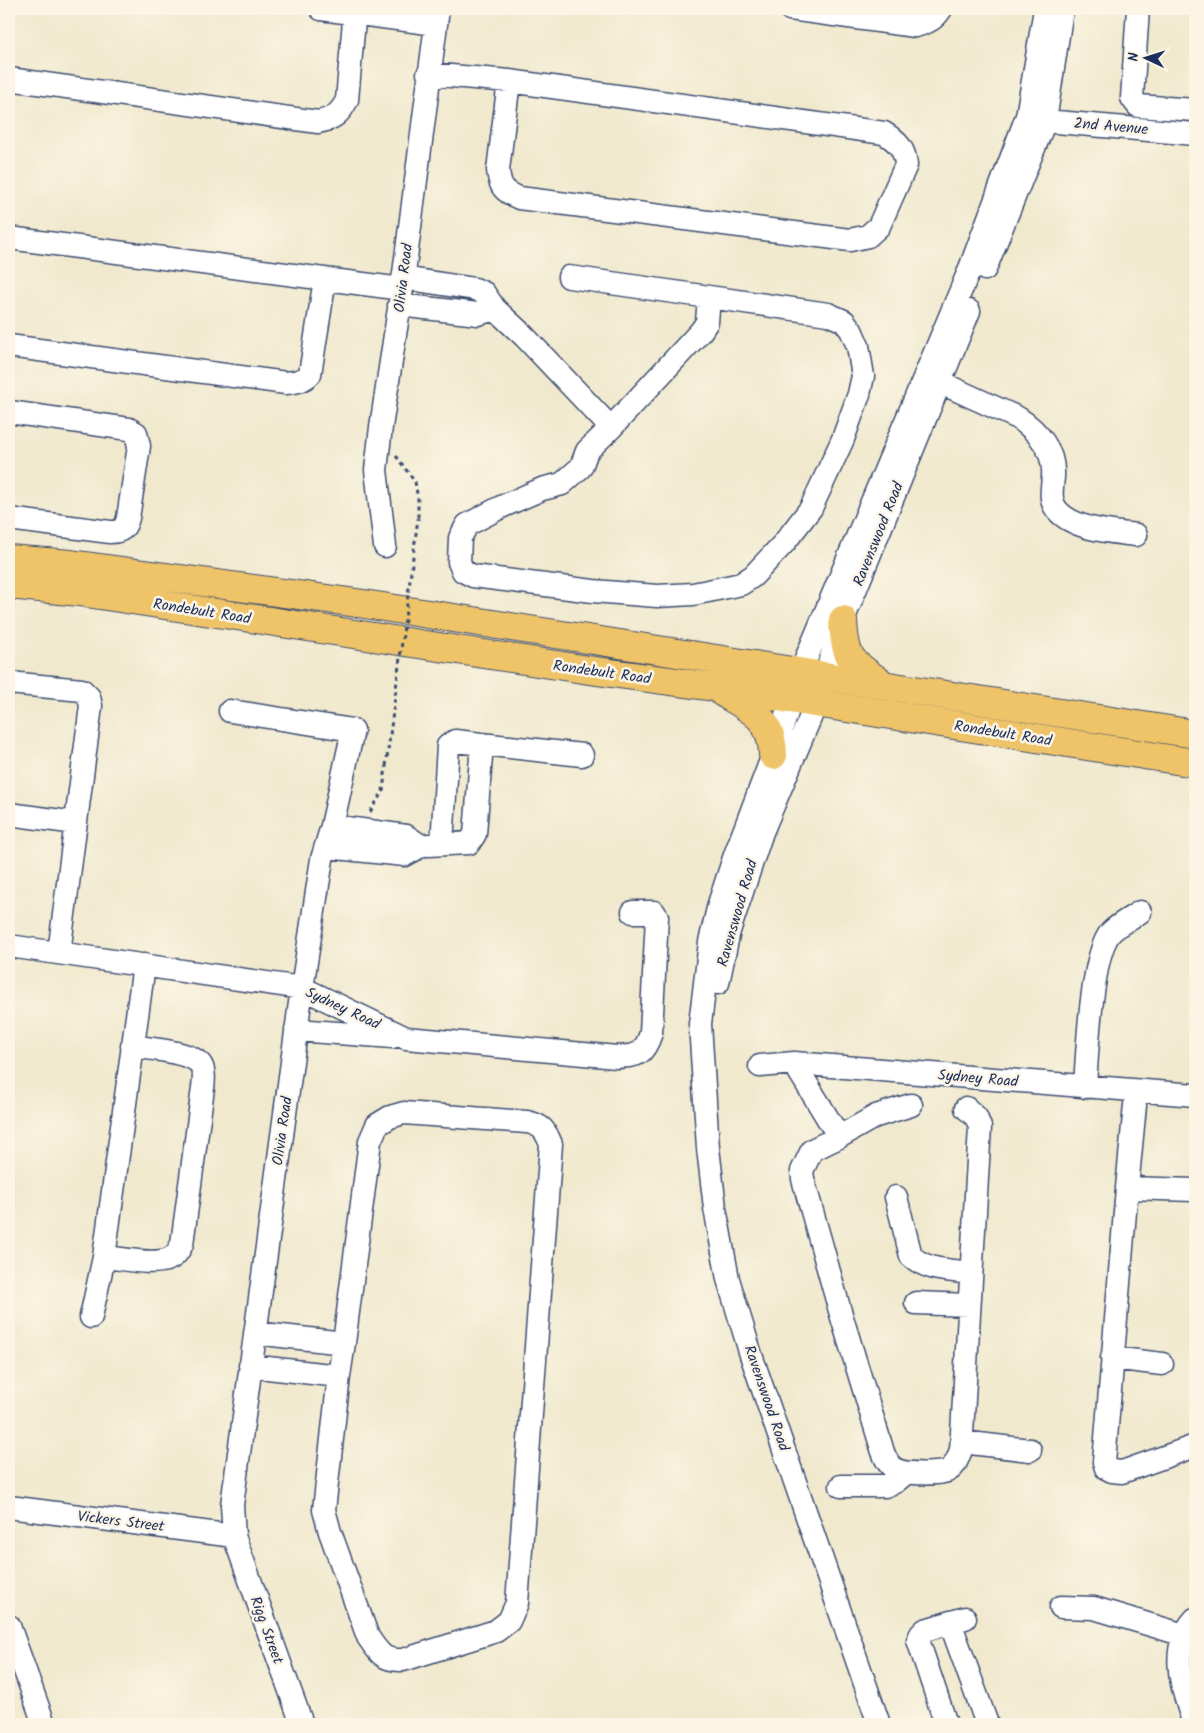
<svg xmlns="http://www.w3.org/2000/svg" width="1204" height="1733" font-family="Kalam,sans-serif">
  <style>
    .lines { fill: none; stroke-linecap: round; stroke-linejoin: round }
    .minor-casing { stroke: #3b4b6f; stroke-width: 25 }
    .major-casing { stroke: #3b4b6f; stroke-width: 30 }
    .path { stroke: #3b4b6f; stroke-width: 3; stroke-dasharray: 4 4; stroke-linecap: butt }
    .minor { stroke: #fff; stroke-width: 22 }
    .major { stroke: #efc469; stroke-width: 28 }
    .path-bridge { stroke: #3b4b6f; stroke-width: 3; stroke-dasharray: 4 4; stroke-linecap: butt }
    .labels { text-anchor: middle; stroke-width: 5; stroke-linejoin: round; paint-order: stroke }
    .street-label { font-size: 15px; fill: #1b2f5e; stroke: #fcf5e5 }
  </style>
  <rect width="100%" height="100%" fill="#fcf5e5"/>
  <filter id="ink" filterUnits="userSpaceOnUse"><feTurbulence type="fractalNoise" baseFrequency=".02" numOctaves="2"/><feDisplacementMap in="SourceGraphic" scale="10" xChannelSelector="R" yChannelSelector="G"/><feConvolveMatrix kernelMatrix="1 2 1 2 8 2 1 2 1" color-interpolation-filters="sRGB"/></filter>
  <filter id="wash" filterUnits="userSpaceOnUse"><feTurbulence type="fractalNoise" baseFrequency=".0096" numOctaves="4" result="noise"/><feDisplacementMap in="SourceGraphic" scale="20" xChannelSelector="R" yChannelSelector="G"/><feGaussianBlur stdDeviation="1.12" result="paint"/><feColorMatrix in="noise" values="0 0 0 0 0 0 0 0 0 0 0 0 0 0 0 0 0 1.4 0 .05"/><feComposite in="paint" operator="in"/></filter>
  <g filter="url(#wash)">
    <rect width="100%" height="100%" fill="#f0e9ce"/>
  </g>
  <g filter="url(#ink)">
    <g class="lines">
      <defs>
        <path id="minor" d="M 321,9 L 436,24
          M 790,9 L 915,26 C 927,23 935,19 941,9
          M 1138,9 L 1132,98 L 1138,106 L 1195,110
          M 428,74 L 509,81 L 884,133 C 897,141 905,149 906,165 L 879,226 L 868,236 L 850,240 L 519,198 C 503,191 500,187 498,170 L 509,81
          M 9,79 L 318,122 C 333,119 340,114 347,100 L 355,9
          M 1032,117 L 1045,121 L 1195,134
          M 9,238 L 402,289
          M 985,269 L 1045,121 L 1062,9
          M 569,277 L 709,297
          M 403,278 L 475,289 L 484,293 L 495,309 L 524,336 L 611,428 L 587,451 L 581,467 L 562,484 L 542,489 L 501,507 L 467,525 L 460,538 L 459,562 L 463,571 L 473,576 L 593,591 L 657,596 L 693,594 L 713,590 L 741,584 L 753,576 L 784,543 L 811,508 L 843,439 L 859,394 L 863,376 L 858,346 L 851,330 L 844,321 L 828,314 L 709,297 L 707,322 L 701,331 L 611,428
          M 399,305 L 478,314 L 495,309
          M 9,346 L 286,383 C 296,382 303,381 310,374 L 325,279
          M 926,376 L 1018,418 C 1038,431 1055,451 1053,477 C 1052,489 1049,500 1057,510 C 1074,530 1112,532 1136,535
          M 9,412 L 129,429 L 136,433 L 139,446 L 128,518 C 125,529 121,532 110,532 L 9,519
          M 385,546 L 376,470 L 381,427 L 402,289 L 438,9
          M 9,683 L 82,690 L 89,697 L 91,706 L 59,953
          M 230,711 L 353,730 L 332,826 L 322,859 L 302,988 L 232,1505 L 234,1536 L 302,1724
          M 9,814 L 76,823
          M 442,844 L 448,746 L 455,741 L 582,755
          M 428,845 L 469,843 L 475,834 L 482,744
          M 326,847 L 405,855 L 421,846 L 406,836 L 332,826
          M 9,946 L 302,988 L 406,1038 L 617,1057 C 639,1056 644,1054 651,1033 L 657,917 L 654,912 L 633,912
          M 718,983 L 729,931 L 762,832 L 816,704 L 843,620 L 969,311
          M 296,1030 L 393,1037
          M 794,1063 L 839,1137
          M 760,1066 L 794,1063 L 1195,1095
          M 1085,1087 C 1087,1056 1091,953 1111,932 C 1119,924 1131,918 1140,912
          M 911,1105 L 876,1116 L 839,1137 L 812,1150 L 802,1171 L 803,1179 L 840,1311 L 883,1452 C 886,1460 889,1466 897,1470 C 905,1474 942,1475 949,1470 C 956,1466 958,1457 961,1450 L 980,1127 L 976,1117 L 966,1108
          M 1135,1105 L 1127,1188 L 1195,1190
          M 404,1113 L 527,1122 C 542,1125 545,1130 551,1144 L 517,1603 L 509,1621 L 496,1631 L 403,1660 C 383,1661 379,1653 368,1637 L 330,1532 L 324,1510 L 339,1376 L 344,1343 L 370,1141 L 377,1125 L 390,1117 Z
          M 1127,1188 L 1104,1462 L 1106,1468 L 1112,1471 L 1122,1472 L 1195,1446
          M 896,1197 L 911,1256 C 927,1271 950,1270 971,1273
          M 104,1257 C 121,1258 152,1266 169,1259 C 176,1256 179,1250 182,1244 L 203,1088 C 204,1081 205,1071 201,1065 C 191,1051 149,1049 132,1046
          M 916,1303 L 969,1305
          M 91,1317 L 104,1257 L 144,965
          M 255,1333 L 344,1343
          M 1112,1358 L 1162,1364
          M 250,1366 L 339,1376
          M 962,1442 L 1030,1450
          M 841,1486 L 885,1486 L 895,1482 L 906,1473
          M 9,1507 L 234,1536
          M 1061,1607 L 1094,1608 L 1184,1635
          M 950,1622 L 987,1724
          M 9,1626 L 44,1724
          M 879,1724 L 751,1355 L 728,1279 L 715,1208 L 708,1148 L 700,1024 L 710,942 L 719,904 L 735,855 L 773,755 L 800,673 L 969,271 L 1027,116 L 1045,9
          M 946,1724 L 918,1640 L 921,1634 L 925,1630 L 965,1618
          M 1194,1724 C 1183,1690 1167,1649 1195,1619"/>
        <path id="major" d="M 9,559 L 71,564 L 364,604 L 1195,734
          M 9,585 L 80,592 L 589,670 L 714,687 L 1195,763
          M 843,620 C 845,661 851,661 883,684
          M 723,693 C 752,710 772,718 773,755"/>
      </defs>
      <use href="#minor" class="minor-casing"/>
      <use href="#major" class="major-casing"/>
      <path class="path" d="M 396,456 L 415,482 L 418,499 L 418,518
        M 370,812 L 383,791 L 386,766"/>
      <use href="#minor" class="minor"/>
      <use href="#major" class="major"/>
      <path class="path-bridge" d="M 386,766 L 418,518"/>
    </g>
  </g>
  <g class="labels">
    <g class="street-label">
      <text transform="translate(1111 126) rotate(5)" y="5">2nd Avenue</text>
      <text transform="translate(403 278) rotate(-83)" y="5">Olivia Road</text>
      <text transform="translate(878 534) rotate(-68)" y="5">Ravenswood Road</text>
      <text transform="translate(202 611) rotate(9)" y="5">Rondebult Road</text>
      <text transform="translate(602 672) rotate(8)" y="5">Rondebult Road</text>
      <text transform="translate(1003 733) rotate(9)" y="5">Rondebult Road</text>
      <text transform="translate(737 913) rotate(-74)" y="5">Ravenswood Road</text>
      <text transform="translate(343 1008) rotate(25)" y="5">Sydney Road</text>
      <text transform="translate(978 1078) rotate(5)" y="5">Sydney Road</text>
      <text transform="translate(282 1131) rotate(-82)" y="5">Olivia Road</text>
      <text transform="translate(767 1398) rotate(71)" y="5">Ravenswood Road</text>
      <text transform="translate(121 1521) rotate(7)" y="5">Vickers Street</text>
      <text transform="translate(267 1630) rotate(70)" y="5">Rigg Street</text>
    </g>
  </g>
  <rect width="1204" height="1733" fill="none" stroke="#fcf5e5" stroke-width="30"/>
  <g transform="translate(1146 58) rotate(274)" stroke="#fcf5e5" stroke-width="4" paint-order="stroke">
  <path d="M0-4L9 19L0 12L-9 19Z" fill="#1b2f5e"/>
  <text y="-8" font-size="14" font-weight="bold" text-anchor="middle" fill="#1b2f5e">N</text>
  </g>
</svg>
